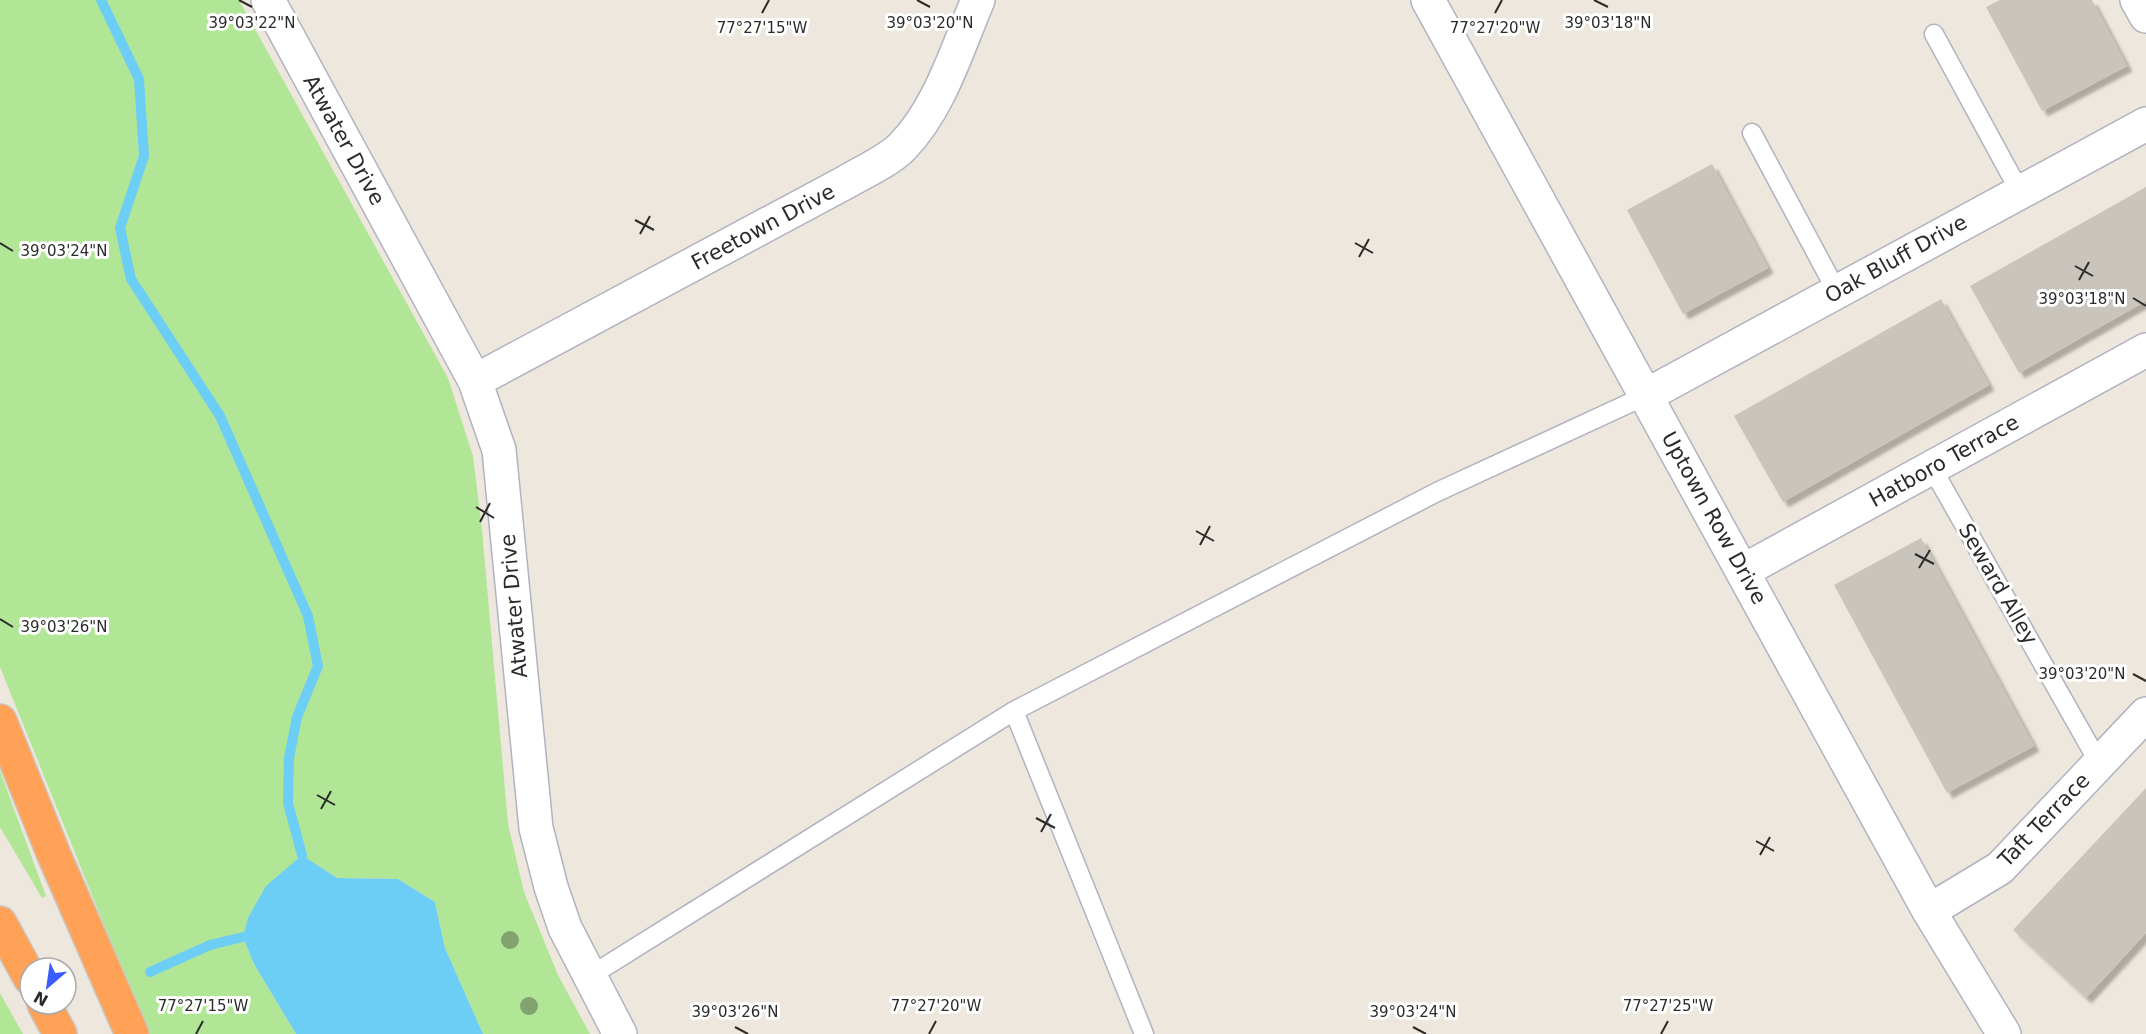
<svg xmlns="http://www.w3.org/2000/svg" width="2146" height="1034" font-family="'DejaVu Sans',sans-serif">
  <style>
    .green { fill: #b1e697 }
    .water { fill: #6ccef4 }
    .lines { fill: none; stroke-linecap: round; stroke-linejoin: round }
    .stream { stroke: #6ccef4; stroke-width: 10 }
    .building { fill: #c9c4bc; filter: url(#shadow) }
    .lane-casing { stroke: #b1b3c0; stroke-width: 21 }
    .street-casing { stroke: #b1b3c0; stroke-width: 36 }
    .highway-casing { stroke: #c8c8c8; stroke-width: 36 }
    .lane { stroke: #fff; stroke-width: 18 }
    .street { stroke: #fff; stroke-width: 33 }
    .highway { stroke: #ffa157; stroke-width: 33 }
    .tree { fill: #81a370 }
    .ticks { fill: none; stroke: #2b2b2b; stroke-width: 2 }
    .labels { text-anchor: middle; stroke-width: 6; stroke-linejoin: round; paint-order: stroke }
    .street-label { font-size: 21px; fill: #2b2b2b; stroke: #fff }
    .ticks-label { font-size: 15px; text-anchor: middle; fill: #2b2b2b; stroke: #fff; stroke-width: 6; stroke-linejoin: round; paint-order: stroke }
  </style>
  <defs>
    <filter id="shadow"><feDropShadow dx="5.5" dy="5.5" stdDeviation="1.5" flood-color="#0004"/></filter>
  </defs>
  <rect width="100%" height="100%" fill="#eee7dd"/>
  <path class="green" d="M 0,0 L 239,0 L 448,378 L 473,456 L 482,530 L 508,824 L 524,892 L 558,975 L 590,1034 L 483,1034 L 445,948 L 435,902 L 398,879 L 337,878 L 302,855 L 243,937 L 254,964 L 296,1034 L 148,1034 L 0,667 Z
    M 0,771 L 46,896 L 42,898 L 0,827 Z
    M 0,993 L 23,1034 L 0,1034 Z"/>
  <path class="water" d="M 302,855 L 337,878 L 398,879 L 435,902 L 445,948 L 483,1034 L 296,1034 L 254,964 L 243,937 L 248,918 L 266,886 Z"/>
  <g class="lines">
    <path class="stream" d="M 101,0 L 139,79 L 144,156 L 120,228 L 131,279 L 220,416 L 308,616 L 318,666 L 297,717 L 289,758 L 288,803 L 302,855
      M 150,972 L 210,945 L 243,937"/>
  </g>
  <path class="building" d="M 2000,0 L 2092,0 L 2127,66 L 2042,111 L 1986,7 Z
    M 1712,164 L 1768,268 L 1683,314 L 1627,210 Z
    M 2146,187 L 2146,301 L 2019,373 L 1970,286 Z
    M 1941,299 L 1989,385 L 1783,502 L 1734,416 Z
    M 1921,538 L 2034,746 L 1947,793 L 1834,585 Z
    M 2146,788 L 2146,933 L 2086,998 L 2013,930 Z"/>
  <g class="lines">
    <defs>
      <path id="lane" d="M 1934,34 L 2020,192
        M 1752,133 L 1837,292
        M 1932,468 L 2099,763
        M 1014,711 L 1144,1034
        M 590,976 L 1014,711 L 1437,492 L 1647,395"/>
      <path id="street" d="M 268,0 L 475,381 L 499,450 L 536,828 L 551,887 L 565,928 L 620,1034
        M 1428,0 L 1929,911 L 2004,1034
        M 2137,0 L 2146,16
        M 475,381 L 848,181 C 865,171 888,161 902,147 C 940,108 957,49 978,0
        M 1647,395 L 2146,124
        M 1743,571 L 2146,350
        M 1929,911 L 2000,868 L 2146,714"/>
      <path id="highway" d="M 0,721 L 54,855 L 132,1034
        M 0,923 L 30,978
        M 44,1004 L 60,1034"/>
    </defs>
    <use href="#lane" class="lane-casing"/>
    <use href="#street" class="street-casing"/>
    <use href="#highway" class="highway-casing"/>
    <use href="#lane" class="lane"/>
    <use href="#street" class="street"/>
    <use href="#highway" class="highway"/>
  </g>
  <g class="tree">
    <circle cx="510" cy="940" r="9"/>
    <circle cx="529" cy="1006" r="9"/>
  </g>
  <path class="ticks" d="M 239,0 L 252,7M 917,0 L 930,7M 1594,0 L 1608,7M 762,13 L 769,0M 1495,13 L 1502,0M 635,220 L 654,230M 640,234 L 650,216M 0,243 L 13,251M 1355,243 L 1373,253M 1359,257 L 1369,239M 2075,266 L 2093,276M 2079,280 L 2089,262M 2133,298 L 2146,306M 476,507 L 494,518M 480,522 L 490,503M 1196,531 L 1214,541M 1200,545 L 1210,526M 1915,554 L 1934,564M 1919,568 L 1930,550M 0,619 L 13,627M 2133,674 L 2146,681M 317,795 L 335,805M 321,809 L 331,791M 1036,818 L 1055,828M 1041,832 L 1051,814M 1756,841 L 1774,851M 1760,855 L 1770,837M 735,1027 L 748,1034M 1413,1027 L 1426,1034M 196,1034 L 203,1021M 929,1034 L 936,1021M 1661,1034 L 1668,1021"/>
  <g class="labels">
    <g class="street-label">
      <text transform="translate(344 140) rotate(61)" y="7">Atwater Drive</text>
      <text transform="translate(763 227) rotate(-28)" y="7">Freetown Drive</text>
      <text transform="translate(1896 259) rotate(-29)" y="7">Oak Bluff Drive</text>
      <text transform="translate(1944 461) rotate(-29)" y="7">Hatboro Terrace</text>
      <text transform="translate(1714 518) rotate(61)" y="7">Uptown Row Drive</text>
      <text transform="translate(1998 584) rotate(60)" y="7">Seward Alley</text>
      <text transform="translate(514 606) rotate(-95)" y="7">Atwater Drive</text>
      <text transform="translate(2044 820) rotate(-46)" y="7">Taft Terrace</text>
    </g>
  </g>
  <g class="ticks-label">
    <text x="252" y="28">39°03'22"N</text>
    <text x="930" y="28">39°03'20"N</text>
    <text x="1608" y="28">39°03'18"N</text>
    <text x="762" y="33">77°27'15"W</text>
    <text x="1495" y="33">77°27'20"W</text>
    <text x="64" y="256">39°03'24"N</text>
    <text x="2082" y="304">39°03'18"N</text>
    <text x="64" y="632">39°03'26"N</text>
    <text x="2082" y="679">39°03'20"N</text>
    <text x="203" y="1011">77°27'15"W</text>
    <text x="936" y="1011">77°27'20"W</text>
    <text x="1668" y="1011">77°27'25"W</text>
    <text x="735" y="1017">39°03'26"N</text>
    <text x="1413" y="1017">39°03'24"N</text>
  </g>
  <g transform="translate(48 986) rotate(209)"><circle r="28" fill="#ffffff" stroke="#aaaaaa" stroke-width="1.5"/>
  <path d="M0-4.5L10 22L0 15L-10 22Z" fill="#395bff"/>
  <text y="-9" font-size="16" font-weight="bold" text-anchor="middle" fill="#2b2b2b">N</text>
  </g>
</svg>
